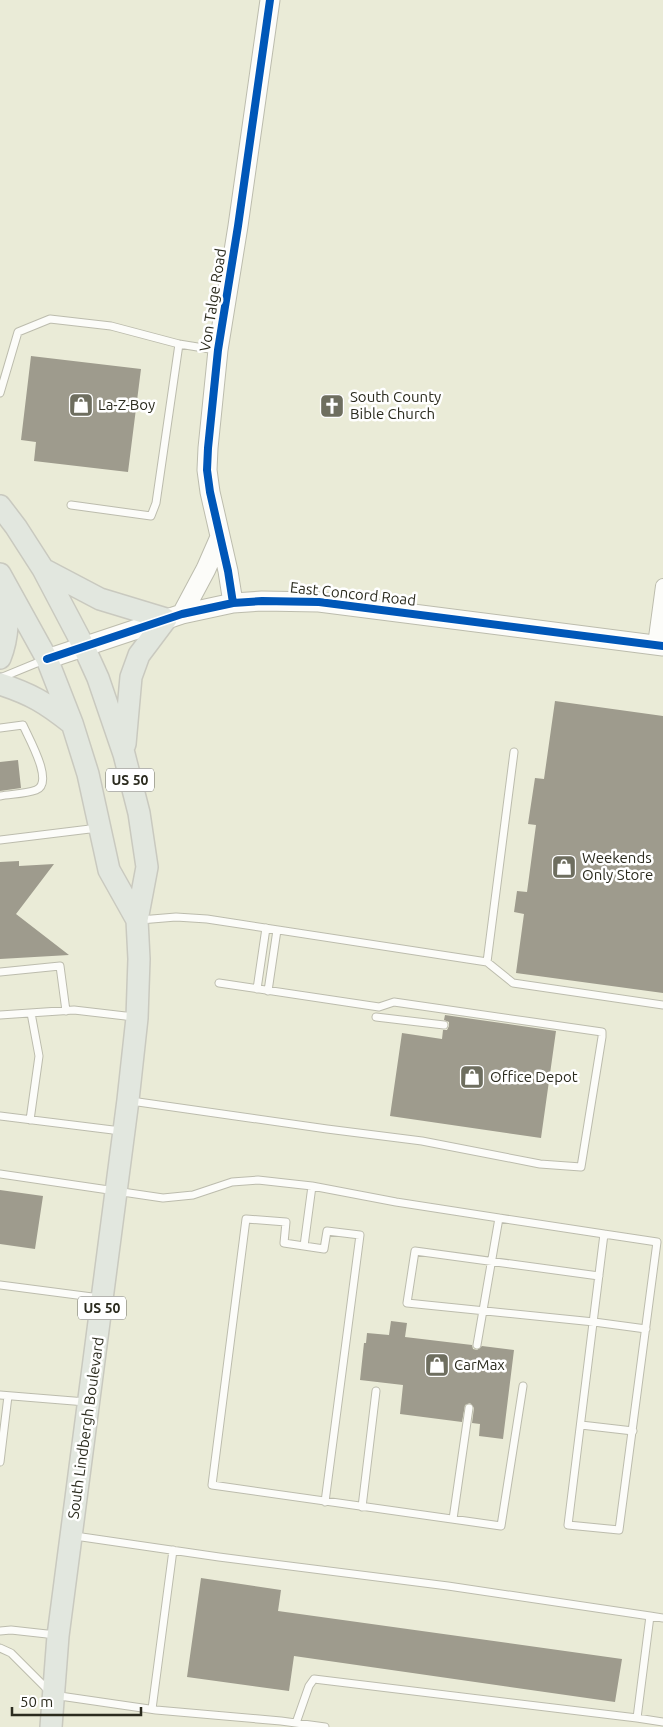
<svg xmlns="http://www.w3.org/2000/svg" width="663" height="1727" font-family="Ubuntu,sans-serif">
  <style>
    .building { fill: #9e9b8d }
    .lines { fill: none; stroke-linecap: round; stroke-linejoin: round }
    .lane-casing { stroke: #bcbcad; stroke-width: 9 }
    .street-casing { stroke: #bcbcad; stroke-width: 16 }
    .secondary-casing { stroke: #bcbcad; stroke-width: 21 }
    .primary-casing { stroke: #c9c9bf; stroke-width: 24 }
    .lane { stroke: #fcfcf9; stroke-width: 7 }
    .street { stroke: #fcfcf9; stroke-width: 14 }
    .secondary { stroke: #fcfcf9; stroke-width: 19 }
    .primary { stroke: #e2e7df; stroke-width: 21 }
    .cycleway-casing { stroke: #fff; stroke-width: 11 }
    .cycleway { stroke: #0057b8; stroke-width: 8 }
    .labels { text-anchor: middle; stroke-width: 5; stroke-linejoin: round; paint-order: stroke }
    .shield { fill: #fff; stroke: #6b6b62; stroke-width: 1 }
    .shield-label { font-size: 14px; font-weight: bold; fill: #2b2b1e }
    .street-label { font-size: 15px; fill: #2b2b1e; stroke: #fff }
    .poi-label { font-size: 15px; fill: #2b2b1e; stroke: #fff; text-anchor: start }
  </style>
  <rect width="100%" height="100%" fill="#eaebd7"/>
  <path class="building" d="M 31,356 L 141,369 L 128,472 L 34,461 L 36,442 L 21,440 Z
    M 555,701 L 663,716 L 663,993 L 516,973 L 524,914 L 514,912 L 517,891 L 527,892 L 536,825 L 528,824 L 535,778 L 544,779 Z
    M 18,760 L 21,788 L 0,791 L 0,762 Z
    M 19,861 L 19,866 L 54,864 L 16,914 L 69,955 L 0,959 L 0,862 Z
    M 445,1015 L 556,1031 L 541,1138 L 390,1116 L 402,1033 L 442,1039 L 443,1030 L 447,1030 L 449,1026 L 449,1022 L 444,1020 Z
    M 0,1190 L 43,1196 L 35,1249 L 0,1244 Z
    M 391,1321 L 407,1323 L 405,1337 L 472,1345 L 473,1349 L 477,1350 L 482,1346 L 514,1350 L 503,1439 L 479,1436 L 480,1424 L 472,1423 L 474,1408 L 470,1403 L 465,1405 L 462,1422 L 400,1414 L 403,1385 L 360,1380 L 364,1343 L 366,1343 L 367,1333 L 389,1335 Z
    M 201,1578 L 281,1590 L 278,1611 L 622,1659 L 615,1702 L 294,1656 L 289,1691 L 187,1677 Z"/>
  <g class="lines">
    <defs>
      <path id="lane" d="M 0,393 L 18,332 L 50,319 L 111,326 L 179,344 L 216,350
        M 71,505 L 151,516 L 156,503 L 179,344
        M 0,678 L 44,660
        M 0,728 L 23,725 C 28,737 55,783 36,790 C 25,794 11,794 0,796
        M 0,840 L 98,828
        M 140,920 L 176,917 L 207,919 L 487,962 L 513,983 L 663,1005
        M 487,962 L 514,752
        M 0,972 L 60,966 L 66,1011
        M 257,989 L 266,928
        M 268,991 L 277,930
        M 0,1015 L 74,1010 L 134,1017
        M 376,1017 L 444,1025
        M 131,1101 L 327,1129 L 422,1141 L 540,1164 L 581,1167 L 602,1037 L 602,1032 L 394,1002 L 379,1007 L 219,983
        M 0,1116 L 121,1131
        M 30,1120 L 39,1056 L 31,1013
        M 0,1174 L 163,1198 L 193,1195 L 232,1182 L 258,1180 L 312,1186 L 396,1202 L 499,1218 L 477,1345
        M 312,1186 L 304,1246 L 284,1243 L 286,1222 L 246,1219 L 212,1485 L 501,1526 L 523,1386
        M 499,1218 L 604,1234 L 568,1525 L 619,1530 L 657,1242 L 604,1234
        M 304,1246 L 324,1249 L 327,1231 L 360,1235 L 325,1502
        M 599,1276 L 415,1251 L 407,1303 L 594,1322 L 646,1329
        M 0,1285 L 100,1298
        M 0,1395 L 86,1402
        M 581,1425 L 633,1431
        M 0,1462 L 8,1396
        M 362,1507 L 376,1391
        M 453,1519 L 469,1408
        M 75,1536 L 219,1557 L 448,1586 L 650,1616 L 637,1718 L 663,1722
        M 650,1616 L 663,1618
        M 0,1631 L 11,1630 L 56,1635
        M 0,1648 L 11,1653 L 53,1695 L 156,1710 L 281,1721 L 325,1727
        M 152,1709 L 173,1550
        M 296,1723 L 309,1686 L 314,1679 L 637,1718"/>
      <path id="street" d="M 655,645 L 663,586"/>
      <path id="secondary" d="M 233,603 L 228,571 L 210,492 L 207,470 L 208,448 L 218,350 L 238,226 L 270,0
        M 182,614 L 206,569 L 220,537
        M 47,659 L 182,614 L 233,603 L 262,601 L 319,602 L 663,646"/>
      <path id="primary" d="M 0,506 L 16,527 L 43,569 L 83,645 L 98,678 L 124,754 L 139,813 L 147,867 L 137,920 L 139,959 L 137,1018 L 128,1100 L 58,1636 L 51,1727
        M 43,569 L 100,599 L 166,619 L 139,655 L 131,677 L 125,744
        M 0,574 L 47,659 L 72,723 L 88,774 L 109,870 L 137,920
        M 0,658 C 9,636 8,614 6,590
        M 0,684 C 31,694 46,703 71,723"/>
    </defs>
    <use href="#lane" class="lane-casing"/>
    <use href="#street" class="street-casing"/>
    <use href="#secondary" class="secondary-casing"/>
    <use href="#primary" class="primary-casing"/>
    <use href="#lane" class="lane"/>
    <use href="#street" class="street"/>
    <use href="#secondary" class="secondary"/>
    <use href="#primary" class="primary"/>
    <defs>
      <path id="cycleway" d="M 233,603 L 228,571 L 210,492 L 207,470 L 208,448 L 218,350 L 238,226 L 270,0
        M 47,659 L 182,614 L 233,603 L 262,601 L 319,602 L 663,646"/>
    </defs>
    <use href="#cycleway" class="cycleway-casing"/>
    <use href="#cycleway" class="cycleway"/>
  </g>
  <defs>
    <symbol id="shop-square" viewBox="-11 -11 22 22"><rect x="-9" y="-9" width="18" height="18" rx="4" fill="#6e6e5f" stroke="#fff"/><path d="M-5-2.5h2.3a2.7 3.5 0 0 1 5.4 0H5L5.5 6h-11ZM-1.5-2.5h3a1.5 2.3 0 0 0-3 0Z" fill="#fff"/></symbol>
    <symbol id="church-square" viewBox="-11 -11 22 22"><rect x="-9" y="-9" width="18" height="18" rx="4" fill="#6e6e5f" stroke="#fff"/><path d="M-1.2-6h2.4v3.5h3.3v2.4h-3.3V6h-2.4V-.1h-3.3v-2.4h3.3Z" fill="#fff"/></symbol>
  </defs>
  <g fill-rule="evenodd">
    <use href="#shop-square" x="67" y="391" width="28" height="28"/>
    <use href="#church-square" x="318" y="392" width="28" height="28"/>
    <use href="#shop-square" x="550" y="853" width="28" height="28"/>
    <use href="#shop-square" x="458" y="1063" width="28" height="28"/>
    <use href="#shop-square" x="423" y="1351" width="28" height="28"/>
  </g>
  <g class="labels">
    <g class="shield">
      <rect x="106" y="768.5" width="48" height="23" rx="4"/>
      <rect x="78" y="1296.5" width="48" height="23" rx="4"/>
    </g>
    <g class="shield-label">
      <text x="130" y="785">US 50</text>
      <text x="102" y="1313">US 50</text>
    </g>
    <g class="street-label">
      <text transform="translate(213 300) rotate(-81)" y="5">Von Talge Road</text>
      <text transform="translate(353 594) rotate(6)" y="5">East Concord Road</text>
      <text transform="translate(86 1428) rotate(-82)" y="5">South Lindbergh Boulevard</text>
    </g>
    <g class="poi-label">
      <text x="350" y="402">South County<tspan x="350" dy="17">Bible Church</tspan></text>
      <text x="98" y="410">La-Z-Boy</text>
      <text x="582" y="863">Weekends<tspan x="582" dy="17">Only Store</tspan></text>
      <text x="490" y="1082">Office Depot</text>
      <text x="454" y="1370">CarMax</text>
    </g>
  </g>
  <path d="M12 1707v8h129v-8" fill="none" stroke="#2b2b1e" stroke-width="2.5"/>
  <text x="20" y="1707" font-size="15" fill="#2b2b1e" stroke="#ffffff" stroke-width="4" paint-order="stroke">50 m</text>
</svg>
